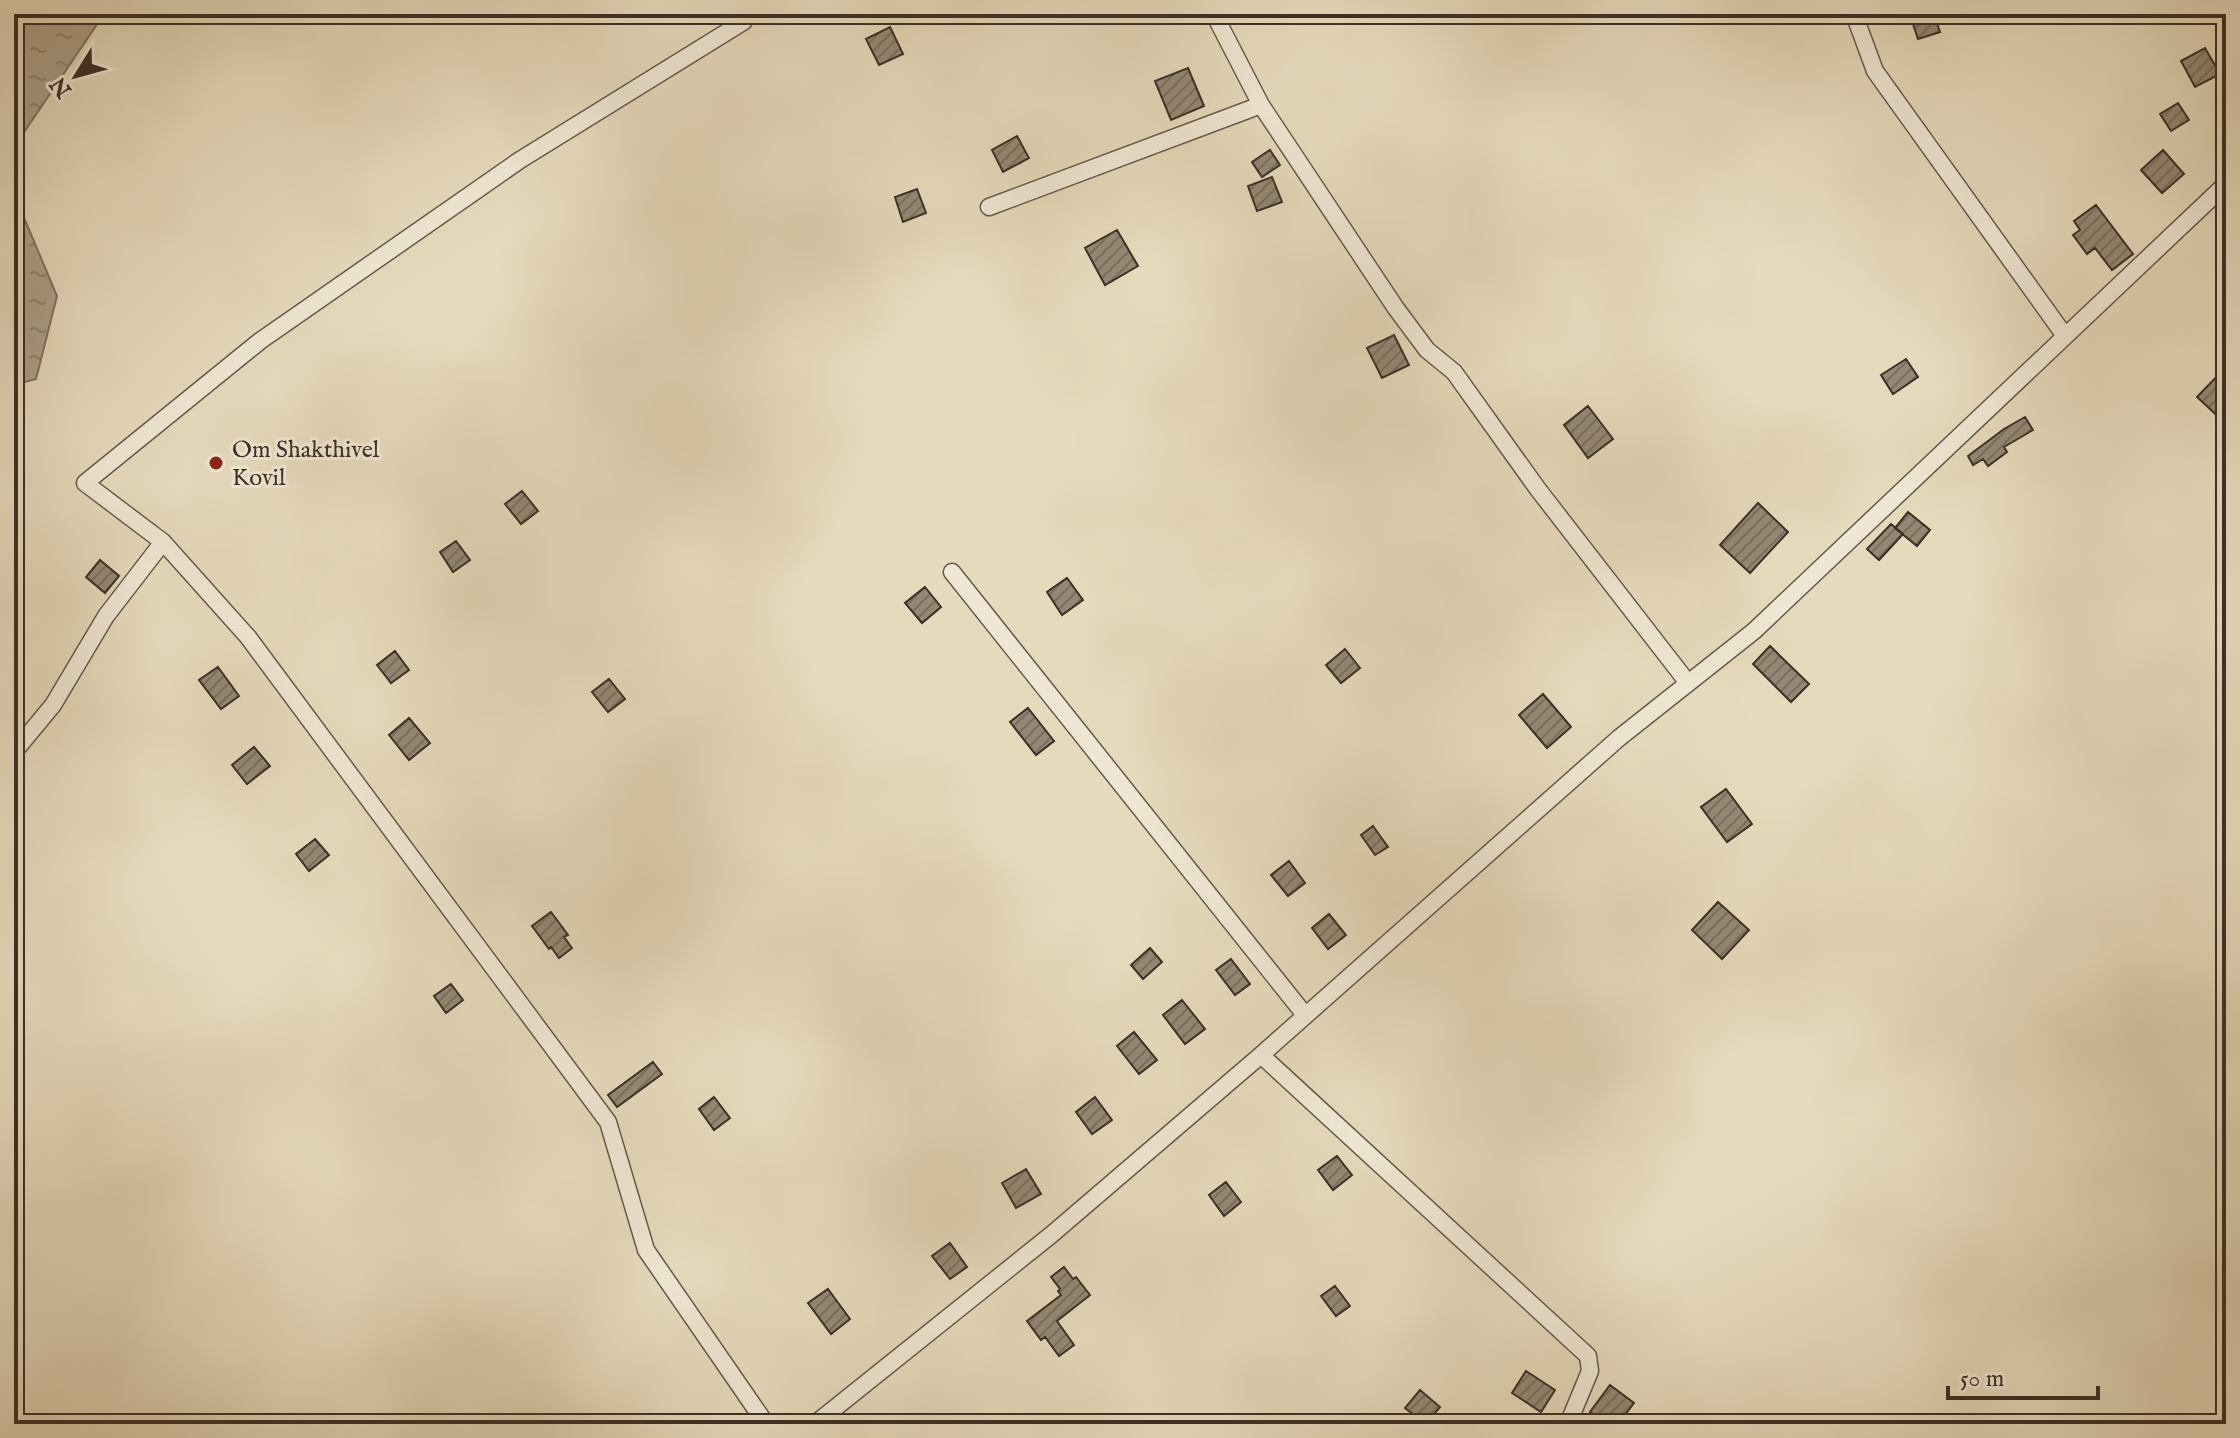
<svg xmlns="http://www.w3.org/2000/svg" width="2240" height="1438" font-family="'IM FELL English',serif">
  <style>
    .water { fill: url(#water-ripples); stroke: #7f7361; stroke-width: 2 }
    .building { fill: url(#building-hatch); stroke: #3c2f26; stroke-width: 2 }
    .lines { fill: none; stroke-linecap: round; stroke-linejoin: round }
    .street-casing { stroke: #665a4c; stroke-width: 19 }
    .street { stroke: #efe7d3; stroke-width: 16 }
    .poi-dot { fill: #8f2418; stroke: #efe7d3; stroke-width: 3 }
    .labels { text-anchor: middle; stroke-width: 6; stroke-linejoin: round; paint-order: stroke }
    .poi-label { font-size: 24px; fill: #3c2f26; stroke: #efe7d3; text-anchor: start }
  </style>
  <defs>
    <pattern id="water-ripples" width="26" height="14" patternUnits="userSpaceOnUse" patternTransform="scale(2)"><rect width="26" height="14" fill="#aca089"/><path d="M2 4q2-2 4 0t4 0M15 11q2-2 4 0t4 0" fill="none" stroke="#8d8370"/></pattern>
    <pattern id="building-hatch" width="6" height="6" patternUnits="userSpaceOnUse" patternTransform="scale(2)"><rect width="6" height="6" fill="#948874"/><path d="M-1 1l2-2M0 6l6-6M5 7l2-2" fill="none" stroke="#7a705f"/></pattern>
  </defs>
  <rect width="100%" height="100%" fill="#e6dabc"/>
  <filter id="stains"><feTurbulence type="fractalNoise" baseFrequency=".0025" numOctaves="4"/><feColorMatrix values="0 0 0 0 .2 0 0 0 0 .09 0 0 0 0 .02 0 0 0 .5 -.17"/></filter>
  <radialGradient id="worn" r=".72"><stop offset=".6" stop-color="#630" stop-opacity="0"/><stop offset="1" stop-color="#630" stop-opacity=".3"/></radialGradient>
  <path class="water" d="M 14,14 L 104,14 L 14,147 Z
    M 14,194 L 57,296 L 36,379 L 14,385 Z"/>
  <path class="building" d="M 1924,14 L 1934,14 L 1940,32 L 1918,39 L 1911,18 Z
    M 890,27 L 903,54 L 879,65 L 866,39 Z
    M 2205,48 L 2220,74 L 2195,87 L 2181,61 Z
    M 1188,68 L 1204,106 L 1171,120 L 1155,81 Z
    M 2178,103 L 2189,120 L 2171,131 L 2160,114 Z
    M 1017,136 L 1029,158 L 1003,172 L 992,150 Z
    M 1270,150 L 1280,165 L 1262,177 L 1252,162 Z
    M 2163,150 L 2184,174 L 2162,193 L 2141,170 Z
    M 1272,177 L 1282,202 L 1257,211 L 1248,186 Z
    M 917,189 L 926,213 L 903,222 L 895,197 Z
    M 2096,205 L 2133,254 L 2112,270 L 2095,248 L 2087,254 L 2073,235 L 2080,230 L 2074,221 Z
    M 1117,230 L 1138,266 L 1105,285 L 1085,248 Z
    M 1394,335 L 1409,365 L 1382,378 L 1367,348 Z
    M 1906,359 L 1918,377 L 1893,394 L 1881,375 Z
    M 2226,367 L 2226,424 L 2197,397 Z
    M 1588,406 L 1613,439 L 1588,458 L 1564,425 Z
    M 2025,417 L 2033,430 L 2004,447 L 2007,452 L 1988,466 L 1983,459 L 1973,465 L 1968,456 L 2004,429 Z
    M 522,491 L 538,511 L 521,524 L 505,504 Z
    M 1758,503 L 1788,532 L 1750,573 L 1720,545 Z
    M 1908,512 L 1930,530 L 1917,546 L 1895,528 Z
    M 1891,524 L 1903,534 L 1879,560 L 1867,549 Z
    M 456,541 L 470,560 L 453,572 L 440,552 Z
    M 100,560 L 119,576 L 105,593 L 86,577 Z
    M 1067,578 L 1083,600 L 1062,615 L 1047,592 Z
    M 925,587 L 941,607 L 922,623 L 905,603 Z
    M 1770,646 L 1809,684 L 1791,702 L 1753,664 Z
    M 1345,649 L 1360,668 L 1341,683 L 1326,665 Z
    M 395,651 L 409,670 L 391,683 L 377,665 Z
    M 218,667 L 239,696 L 221,709 L 199,680 Z
    M 609,679 L 625,699 L 608,712 L 592,692 Z
    M 1543,694 L 1571,727 L 1547,748 L 1519,715 Z
    M 1028,708 L 1054,741 L 1036,755 L 1010,722 Z
    M 409,718 L 430,743 L 409,760 L 389,735 Z
    M 254,747 L 270,766 L 247,784 L 232,765 Z
    M 1726,789 L 1752,824 L 1727,842 L 1701,807 Z
    M 1373,826 L 1388,847 L 1375,855 L 1361,835 Z
    M 315,839 L 329,855 L 309,871 L 296,854 Z
    M 1289,861 L 1305,883 L 1288,896 L 1271,875 Z
    M 1718,902 L 1749,930 L 1722,959 L 1692,930 Z
    M 551,912 L 568,935 L 564,937 L 572,948 L 559,958 L 551,947 L 549,949 L 532,926 Z
    M 1329,914 L 1346,935 L 1328,949 L 1312,928 Z
    M 1150,948 L 1162,962 L 1143,979 L 1131,965 Z
    M 1231,959 L 1250,984 L 1235,995 L 1216,970 Z
    M 451,984 L 463,1000 L 446,1013 L 434,996 Z
    M 1182,1000 L 1205,1029 L 1185,1044 L 1163,1015 Z
    M 1134,1032 L 1157,1060 L 1139,1074 L 1117,1046 Z
    M 653,1062 L 662,1074 L 617,1107 L 608,1095 Z
    M 714,1097 L 730,1118 L 714,1130 L 699,1109 Z
    M 1095,1097 L 1112,1120 L 1092,1134 L 1076,1112 Z
    M 1337,1156 L 1352,1175 L 1333,1190 L 1318,1170 Z
    M 1026,1169 L 1041,1194 L 1016,1208 L 1002,1183 Z
    M 1226,1182 L 1241,1202 L 1224,1216 L 1209,1195 Z
    M 950,1243 L 967,1267 L 950,1279 L 932,1256 Z
    M 1064,1267 L 1073,1279 L 1076,1277 L 1090,1295 L 1057,1321 L 1074,1345 L 1059,1356 L 1045,1337 L 1041,1340 L 1027,1321 L 1061,1295 L 1058,1291 L 1060,1289 L 1051,1277 Z
    M 1335,1286 L 1350,1306 L 1336,1316 L 1321,1296 Z
    M 828,1289 L 850,1319 L 831,1334 L 808,1303 Z
    M 1526,1371 L 1555,1390 L 1541,1412 L 1512,1393 Z
    M 1610,1385 L 1634,1403 L 1618,1424 L 1607,1424 L 1590,1412 Z
    M 1420,1390 L 1440,1407 L 1426,1424 L 1405,1408 Z"/>
  <g class="lines">
    <defs>
      <path id="street" d="M 741,14 L 743,22 L 520,160 L 260,341 L 85,483 L 163,542 L 248,637 L 608,1122 L 646,1250 L 766,1424
        M 1214,14 L 1261,105 L 1395,307 L 1427,350 L 1454,372 L 1537,488 L 1688,683
        M 1854,14 L 1875,71 L 2065,336
        M 989,207 L 1261,105
        M 952,572 L 1305,1015
        M 14,752 L 53,705 L 106,616 L 163,542
        M 1261,1055 L 1588,1356 L 1590,1371 L 1568,1424
        M 815,1424 L 1051,1235 L 1261,1055 L 1619,738 L 1754,631 L 2226,184"/>
    </defs>
    <use href="#street" class="street-casing"/>
    <use href="#street" class="street"/>
  </g>
  <circle class="poi-dot" cx="216" cy="463" r="8"/>
  <g class="labels">
    <g class="poi-label">
      <text x="232" y="457">Om Shakthivel<tspan x="232" dy="28">Kovil</tspan></text>
    </g>
  </g>
  <rect width="2240" height="1438" fill="none" stroke="#e6dabc" stroke-width="48"/>
  <rect x="16" y="16" width="2208" height="1406" fill="none" stroke="#3c2f26" stroke-width="4"/>
  <rect x="24" y="24" width="2192" height="1390" fill="none" stroke="#3c2f26" stroke-width="2"/>
  <g transform="translate(76 76) rotate(233)" stroke="#efe7d3" stroke-width="6" paint-order="stroke">
  <path d="M0-6L14 30L0 20L-14 30Z" fill="#3c2f26"/>
  <text y="-12" font-size="22" font-weight="bold" text-anchor="middle" fill="#3c2f26">N</text>
  </g>
  <path d="M1948 1386v12h150v-12" fill="none" stroke="#3c2f26" stroke-width="4"/>
  <text x="1960" y="1386" font-size="24" fill="#3c2f26" stroke="#efe7d3" stroke-width="6" paint-order="stroke">50 m</text>
  <rect width="100%" height="100%" filter="url(#stains)"/>
  <rect width="100%" height="100%" fill="url(#worn)"/>
</svg>
